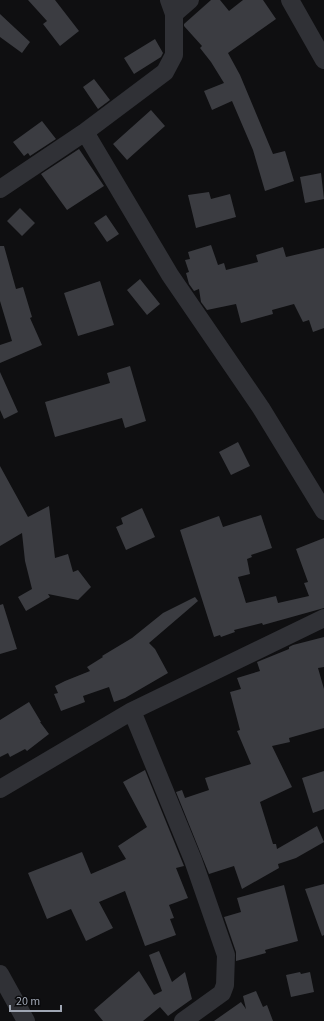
<svg xmlns="http://www.w3.org/2000/svg" width="324" height="1021" font-family="'Source Sans 3',sans-serif">
  <style>
    .building { fill: #3b3c41 }
    .lines { fill: none; stroke-linecap: round; stroke-linejoin: round }
    .street { stroke: #303136; stroke-width: 18 }
  </style>
  <rect width="100%" height="100%" fill="#0f0f11"/>
  <path class="building" d="M 28,0 L 55,0 L 79,31 L 60,46 L 43,24 L 47,21 Z
    M 211,0 L 220,0 L 229,11 L 243,0 L 263,0 L 276,19 L 228,53 L 240,75 L 273,154 L 285,151 L 294,181 L 265,191 L 253,150 L 232,101 L 212,110 L 204,91 L 224,83 L 211,62 L 200,48 L 202,46 L 184,26 L 184,24 Z
    M 0,14 L 30,42 L 22,53 L 0,37 Z
    M 155,39 L 163,53 L 161,57 L 134,74 L 124,58 Z
    M 94,79 L 110,100 L 98,109 L 83,87 Z
    M 151,110 L 165,126 L 127,160 L 113,144 Z
    M 42,121 L 56,139 L 30,156 L 28,153 L 24,156 L 13,142 Z
    M 79,149 L 104,186 L 67,210 L 41,174 Z
    M 321,173 L 324,199 L 305,203 L 300,177 Z
    M 209,192 L 211,199 L 230,194 L 236,217 L 196,228 L 188,195 Z
    M 20,208 L 35,223 L 22,236 L 7,221 Z
    M 106,215 L 119,234 L 107,242 L 94,223 Z
    M 211,245 L 218,265 L 224,263 L 226,270 L 258,262 L 256,255 L 283,247 L 286,257 L 324,248 L 324,328 L 313,332 L 309,320 L 303,322 L 294,304 L 272,310 L 273,314 L 241,323 L 236,304 L 207,310 L 201,302 L 199,289 L 194,291 L 189,284 L 186,273 L 189,272 L 185,260 L 190,259 L 188,252 Z
    M 0,246 L 4,246 L 16,289 L 23,287 L 32,317 L 30,318 L 42,345 L 0,363 L 0,345 L 12,341 L 0,301 Z
    M 140,279 L 160,304 L 147,315 L 127,290 Z
    M 100,281 L 114,325 L 78,336 L 64,293 Z
    M 130,366 L 146,421 L 125,428 L 122,418 L 55,437 L 45,402 L 110,383 L 107,373 Z
    M 0,372 L 18,412 L 4,419 L 0,410 Z
    M 238,442 L 250,466 L 231,475 L 219,452 Z
    M 0,466 L 28,517 L 49,506 L 55,558 L 68,554 L 73,572 L 78,570 L 91,587 L 78,600 L 48,594 L 50,597 L 26,611 L 18,597 L 32,589 L 25,561 L 22,533 L 0,546 Z
    M 142,508 L 155,537 L 126,550 L 116,527 L 123,524 L 121,518 Z
    M 261,515 L 272,548 L 251,555 L 252,557 L 247,559 L 250,574 L 238,577 L 246,603 L 276,596 L 278,603 L 309,596 L 304,583 L 308,582 L 296,549 L 324,538 L 324,608 L 263,625 L 262,623 L 234,630 L 235,632 L 221,637 L 220,635 L 214,637 L 180,530 L 219,516 L 223,527 Z
    M 195,597 L 198,601 L 149,643 L 155,649 L 168,673 L 125,698 L 114,702 L 109,687 L 83,696 L 85,702 L 61,711 L 54,694 L 58,693 L 55,686 L 65,681 L 90,671 L 87,667 L 103,657 L 102,656 L 132,638 L 163,613 Z
    M 3,604 L 17,649 L 0,654 L 0,605 Z
    M 324,637 L 324,667 L 318,668 L 324,689 L 324,728 L 289,738 L 290,742 L 272,746 L 292,787 L 260,802 L 273,844 L 276,844 L 277,849 L 317,826 L 324,842 L 296,858 L 278,864 L 279,868 L 242,889 L 234,866 L 209,874 L 176,792 L 182,790 L 185,798 L 209,790 L 205,778 L 251,764 L 237,731 L 240,730 L 230,692 L 241,689 L 237,678 L 260,671 L 257,662 L 289,649 L 289,647 L 293,645 Z
    M 29,702 L 41,722 L 40,722 L 49,734 L 27,751 L 25,749 L 10,757 L 8,753 L 0,757 L 0,720 Z
    M 145,770 L 184,866 L 176,868 L 188,898 L 169,905 L 174,918 L 170,919 L 176,935 L 145,946 L 125,891 L 99,902 L 113,928 L 86,941 L 71,909 L 47,919 L 28,873 L 82,852 L 91,874 L 126,859 L 118,846 L 147,827 L 123,782 Z
    M 324,771 L 324,809 L 313,813 L 302,778 Z
    M 324,884 L 324,935 L 322,936 L 305,889 Z
    M 284,885 L 298,941 L 265,950 L 266,953 L 236,961 L 236,952 L 224,917 L 241,912 L 237,898 Z
    M 159,951 L 172,982 L 185,972 L 192,999 L 168,1016 L 160,1007 L 143,1021 L 103,1021 L 94,1010 L 139,971 L 154,995 L 162,991 L 149,955 Z
    M 300,972 L 301,974 L 310,972 L 314,992 L 291,997 L 286,975 Z
    M 256,991 L 263,1007 L 267,1005 L 273,1021 L 214,1021 L 241,1002 L 246,1009 L 243,996 Z"/>
  <g class="lines">
    <path class="street" d="M 290,0 L 324,60
      M 174,14 L 190,0
      M 85,132 L 170,275 L 261,408 L 324,511
      M 0,189 L 85,132 L 165,72 L 174,55 L 174,14 L 169,0
      M 132,711 L 193,860 L 226,955 L 225,985 L 222,993 L 183,1021
      M 0,789 L 132,711 L 324,618
      M 0,974 L 26,1021"/>
  </g>
  <path d="M10 1005v6h51v-6" fill="none" stroke="#9fa6b3" stroke-width="2"/>
  <text x="16" y="1005" font-size="12" fill="#9fa6b3" stroke="#0a0a0c" stroke-width="3" paint-order="stroke">20 m</text>
</svg>
